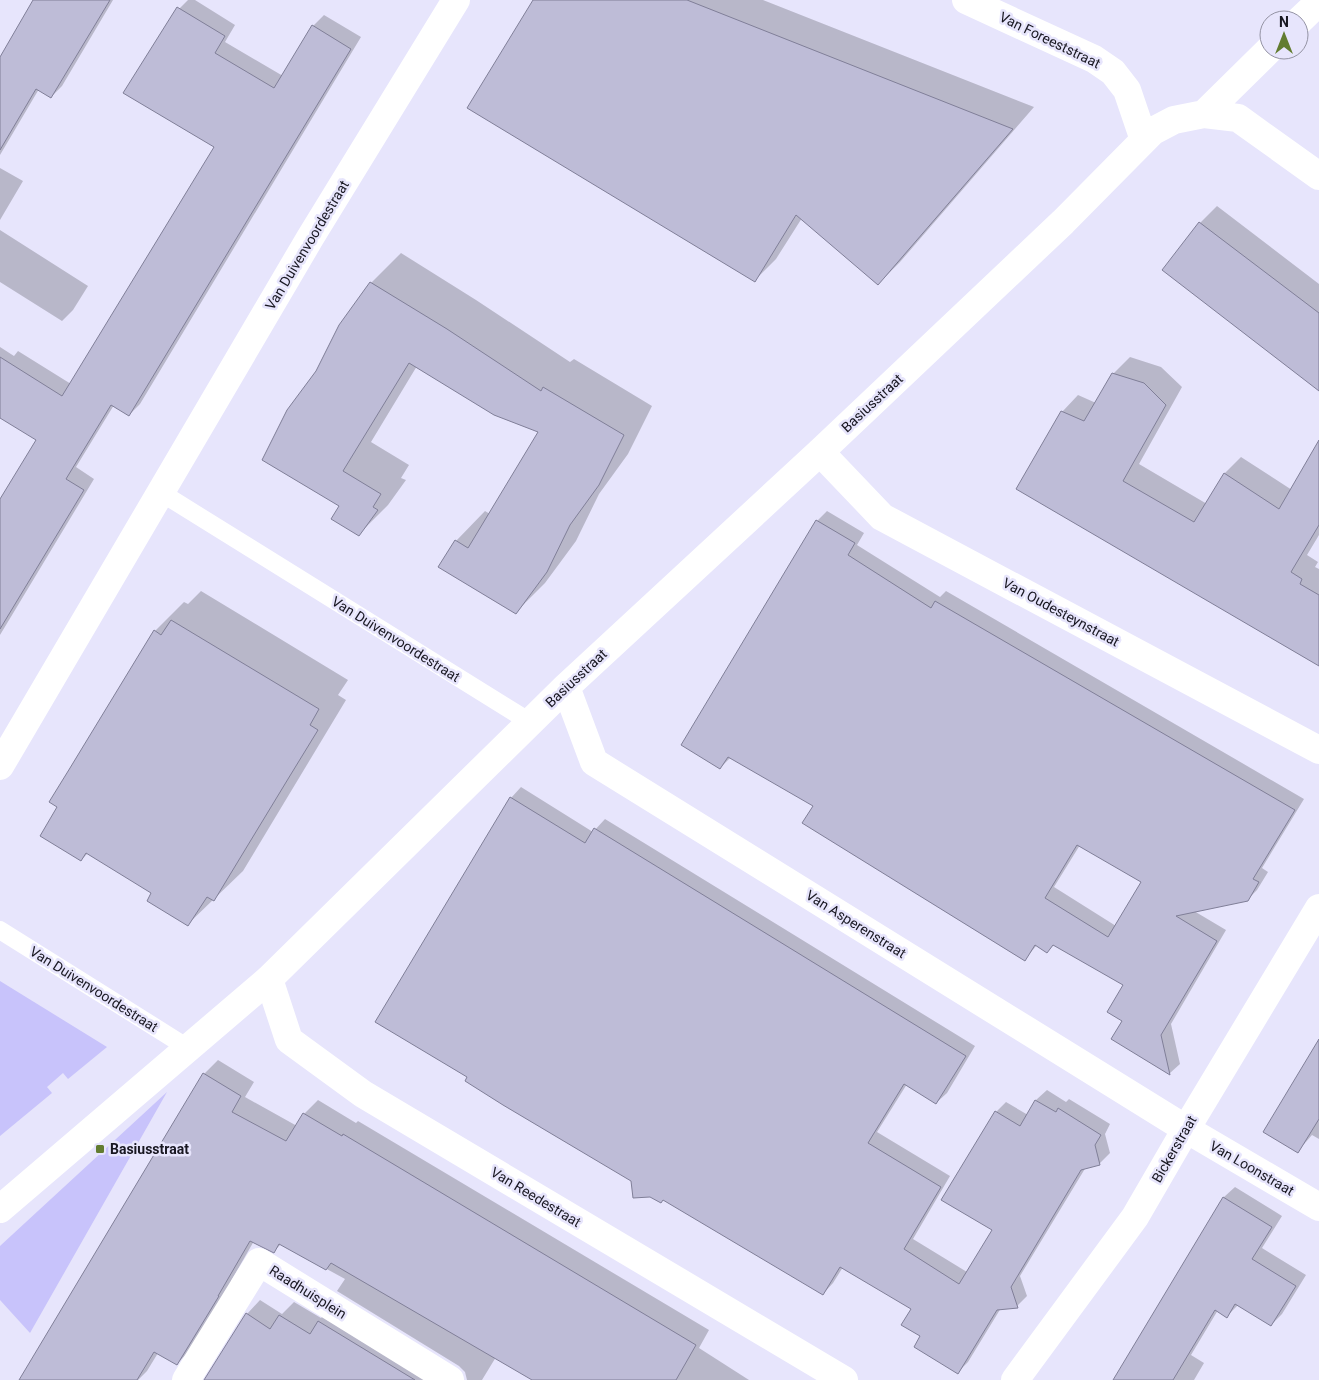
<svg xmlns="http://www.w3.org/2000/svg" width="1319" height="1380" font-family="Roboto,sans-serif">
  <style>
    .green { fill: #c8c3fb }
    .shadow { fill: #0003; fill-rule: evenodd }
    .building { fill: #bebcd7; stroke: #807f98; fill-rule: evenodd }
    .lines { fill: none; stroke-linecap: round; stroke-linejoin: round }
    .service { stroke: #fff; stroke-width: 18 }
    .minor { stroke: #fff; stroke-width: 28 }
    .poi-dot { fill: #627c30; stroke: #e7e5fc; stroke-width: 2 }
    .labels { text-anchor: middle; stroke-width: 5; stroke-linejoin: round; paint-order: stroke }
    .street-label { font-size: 14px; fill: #181721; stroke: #e7e5fc }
    .poi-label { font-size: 14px; font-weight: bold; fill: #181721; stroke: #e7e5fc; text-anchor: start }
  </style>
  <rect width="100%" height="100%" fill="#e7e5fc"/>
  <path class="green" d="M 0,981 L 107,1047 L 68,1079 L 63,1073 L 47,1087 L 52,1093 L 0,1136 Z
    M 167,1092 L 30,1333 L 0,1300 L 0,1246 Z"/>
  <path class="shadow" d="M 35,0 L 113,0 L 62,86 L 51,97 L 39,89 L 0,155 L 0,63 Z
    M 188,0 L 195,0 L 235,25 L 225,42 L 283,76 L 313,26 L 324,15 L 361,37 L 140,404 L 129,415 L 114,405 L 76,467 L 94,479 L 0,635 L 0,500 L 38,439 L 0,416 L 0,347 L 14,356 L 18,351 L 71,384 L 216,146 L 125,93 L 180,8 Z
    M 535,0 L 763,0 L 1034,107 L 900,262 L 878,284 L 802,218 L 776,259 L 754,281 Z
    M 0,168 L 23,181 L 0,220 Z
    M 1217,206 L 1319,284 L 1319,390 L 1200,223 Z
    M 0,230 L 88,286 L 73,310 L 62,321 L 0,282 Z
    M 401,253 L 476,300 L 570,362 L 574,359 L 652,406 L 628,454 L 599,494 L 576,541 L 545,583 L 516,612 L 456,541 L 485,511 L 490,514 L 540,432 L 417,366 L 371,442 L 409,465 L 401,478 L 406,480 L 388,505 L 359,534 L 340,506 L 317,371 L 340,325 L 371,283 Z
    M 1130,357 L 1161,367 L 1182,387 L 1139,464 L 1207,504 L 1225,473 L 1241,457 L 1292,490 L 1319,442 L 1319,535 L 1307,555 L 1318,562 L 1315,567 L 1319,569 L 1319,665 L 1017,488 L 1062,412 L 1078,395 L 1096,403 L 1113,374 Z
    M 827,511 L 864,533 L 857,545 L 940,597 L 946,591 L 1304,799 L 1262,868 L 1268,872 L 1257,890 L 1247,900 L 1194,911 L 1226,930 L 1171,1024 L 1180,1064 L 1170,1073 L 1112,1039 L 1123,1020 L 1124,985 L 1054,945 L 1047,951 L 1037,945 L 1025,959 L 815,805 L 731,757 L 720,768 L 817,521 ZM 1080,845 L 1143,881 L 1116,926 L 1054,887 Z
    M 201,591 L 348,680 L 338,695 L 346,700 L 243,871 L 188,924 L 153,893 L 88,853 L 81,860 L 155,631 L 184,602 L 188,604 Z
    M 521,787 L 593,832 L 605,819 L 975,1046 L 947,1093 L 936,1103 L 907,1084 L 877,1132 L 950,1176 L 913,1239 L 967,1272 L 993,1230 L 996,1112 L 1006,1102 L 1028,1115 L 1036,1100 L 1047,1090 L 1066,1102 L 1069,1099 L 1110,1124 L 1105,1134 L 1110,1153 L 1100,1163 L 1086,1167 L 1020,1276 L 1027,1296 L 1017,1306 L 1001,1308 L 968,1362 L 958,1372 L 922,1336 L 913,1309 L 843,1267 L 833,1283 L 823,1294 L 632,1180 L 511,798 Z
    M 1319,1040 L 1319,1139 L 1312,1135 L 1298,1151 Z
    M 218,1060 L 254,1082 L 245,1097 L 297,1126 L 304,1114 L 318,1100 L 356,1123 L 358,1121 L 709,1330 L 699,1348 L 749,1380 L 535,1380 L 496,1357 L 482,1380 L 467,1380 L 465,1372 L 459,1366 L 337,1291 L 345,1279 L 281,1244 L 274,1251 L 254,1241 L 231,1281 L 232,1282 L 190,1350 L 177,1364 L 158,1353 L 147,1371 L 138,1380 L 126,1380 L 204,1074 Z
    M 1235,1187 L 1282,1216 L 1262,1248 L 1306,1275 L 1282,1314 L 1271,1325 L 1238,1305 L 1227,1316 L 1218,1310 L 1191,1355 L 1204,1363 L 1194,1380 L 1115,1380 L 1224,1197 Z
    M 260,1300 L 282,1314 L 294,1302 L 321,1318 L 334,1305 L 457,1380 L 206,1380 L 247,1314 Z"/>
  <path class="building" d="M 33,0 L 110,0 L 51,98 L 36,89 L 0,150 L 0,57 Z
    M 533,0 L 687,0 L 1013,129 L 878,285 L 796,215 L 755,282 L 467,108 Z
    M 177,7 L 225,36 L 215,53 L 274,88 L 312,25 L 351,49 L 129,416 L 111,405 L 66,479 L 84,490 L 0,629 L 0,499 L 36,440 L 0,418 L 0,357 L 62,396 L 214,147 L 123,93 Z
    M 1199,222 L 1319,313 L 1319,391 L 1162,270 Z
    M 370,282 L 447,329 L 541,391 L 543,387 L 624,435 L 599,485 L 570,525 L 547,572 L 516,614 L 438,567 L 455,540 L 468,548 L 538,432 L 494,415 L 409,363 L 343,471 L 381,494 L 373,507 L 378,510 L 359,536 L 331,519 L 339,506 L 262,460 L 287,410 L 316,371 L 339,325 Z
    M 1112,373 L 1144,383 L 1166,405 L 1123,481 L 1194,522 L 1224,473 L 1279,509 L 1319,440 L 1319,525 L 1291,572 L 1302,579 L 1300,584 L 1319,595 L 1319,666 L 1016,489 L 1061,411 L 1084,421 Z
    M 816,520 L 855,543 L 848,555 L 931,608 L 935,601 L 1295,810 L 1253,879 L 1259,882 L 1248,901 L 1176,916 L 1217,941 L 1161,1035 L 1170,1075 L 1111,1039 L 1122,1021 L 1107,1012 L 1123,985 L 1053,945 L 1047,953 L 1035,945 L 1025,961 L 802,823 L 813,806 L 728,757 L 720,769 L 681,745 ZM 1077,845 L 1141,882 L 1108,937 L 1045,898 Z
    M 171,620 L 319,709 L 310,725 L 318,730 L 288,779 L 214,901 L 207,897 L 188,926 L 147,901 L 151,893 L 86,853 L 81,861 L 40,836 L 57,807 L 49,802 L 70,768 L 154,630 L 161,635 Z
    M 510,797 L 585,843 L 594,828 L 966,1056 L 936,1104 L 904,1084 L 868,1143 L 941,1187 L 904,1249 L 959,1284 L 992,1230 L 941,1200 L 995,1111 L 1020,1126 L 1035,1100 L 1056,1112 L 1058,1108 L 1101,1135 L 1095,1145 L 1100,1165 L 1081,1170 L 1011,1287 L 1018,1308 L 997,1310 L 958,1374 L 914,1347 L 920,1336 L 901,1325 L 911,1309 L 840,1267 L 823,1295 L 663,1200 L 661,1203 L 650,1197 L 633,1198 L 631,1181 L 503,1105 L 465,1081 L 467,1077 L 375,1022 Z
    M 1319,1039 L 1319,1119 L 1298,1153 L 1263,1132 Z
    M 203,1073 L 241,1096 L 232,1112 L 286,1141 L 303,1113 L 342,1136 L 343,1134 L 696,1345 L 676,1380 L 532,1380 L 331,1263 L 326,1270 L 279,1244 L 274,1253 L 250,1241 L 218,1296 L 219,1296 L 177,1365 L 154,1352 L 137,1380 L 19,1380 Z
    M 1223,1197 L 1272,1227 L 1252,1259 L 1296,1286 L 1271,1326 L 1235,1304 L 1227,1318 L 1215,1310 L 1173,1380 L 1113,1380 Z
    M 246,1313 L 270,1329 L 279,1315 L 310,1334 L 318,1321 L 415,1380 L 204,1380 Z"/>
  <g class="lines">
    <path class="service" d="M 160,492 L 530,722
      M 0,930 L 188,1048"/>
    <path class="minor" d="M 966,0 L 1094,59 L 1113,72 L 1127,90 L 1144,140
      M 1299,21 L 1319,2
      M 1204,114 L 1269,50
      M 820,452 L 882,517 L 1319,750
      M 566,687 L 594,762 L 1186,1129 L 1319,1207
      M 0,766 L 310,238 L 456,0
      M 269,979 L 289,1040 L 363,1094 L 844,1380
      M 0,1209 L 269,979 L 566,687 L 820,452 L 1063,222 L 1153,131 L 1174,120 L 1204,114 L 1238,118 L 1319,176
      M 186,1380 L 259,1262 L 450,1380
      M 1015,1380 L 1135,1217 L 1186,1129 L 1319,908"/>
  </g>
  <rect class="poi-dot" x="95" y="1144" width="10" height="10" rx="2.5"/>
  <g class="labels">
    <g class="street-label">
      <text transform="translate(1050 40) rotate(26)" y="5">Van Foreeststraat</text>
      <text transform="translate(307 245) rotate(-59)" y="5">Van Duivenvoordestraat</text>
      <text transform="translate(872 403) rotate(-43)" y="5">Basiusstraat</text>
      <text transform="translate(1061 612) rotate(28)" y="5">Van Oudesteynstraat</text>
      <text transform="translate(396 639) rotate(32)" y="5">Van Duivenvoordestraat</text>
      <text transform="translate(576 678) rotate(-43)" y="5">Basiusstraat</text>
      <text transform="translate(856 924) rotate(32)" y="5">Van Asperenstraat</text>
      <text transform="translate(94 989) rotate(32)" y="5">Van Duivenvoordestraat</text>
      <text transform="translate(1174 1149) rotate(-60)" y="5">Bickerstraat</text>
      <text transform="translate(1252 1168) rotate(30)" y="5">Van Loonstraat</text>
      <text transform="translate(536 1197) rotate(31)" y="5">Van Reedestraat</text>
      <text transform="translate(308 1292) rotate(32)" y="5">Raadhuisplein</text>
    </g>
    <g class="poi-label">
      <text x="110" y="1154">Basiusstraat</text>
    </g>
  </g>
  <g transform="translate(1284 35)"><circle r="24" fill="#e7e5fc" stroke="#9493a4"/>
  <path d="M0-4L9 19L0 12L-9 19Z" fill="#627c30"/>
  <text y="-8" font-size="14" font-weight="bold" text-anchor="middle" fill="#181721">N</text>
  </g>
</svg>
